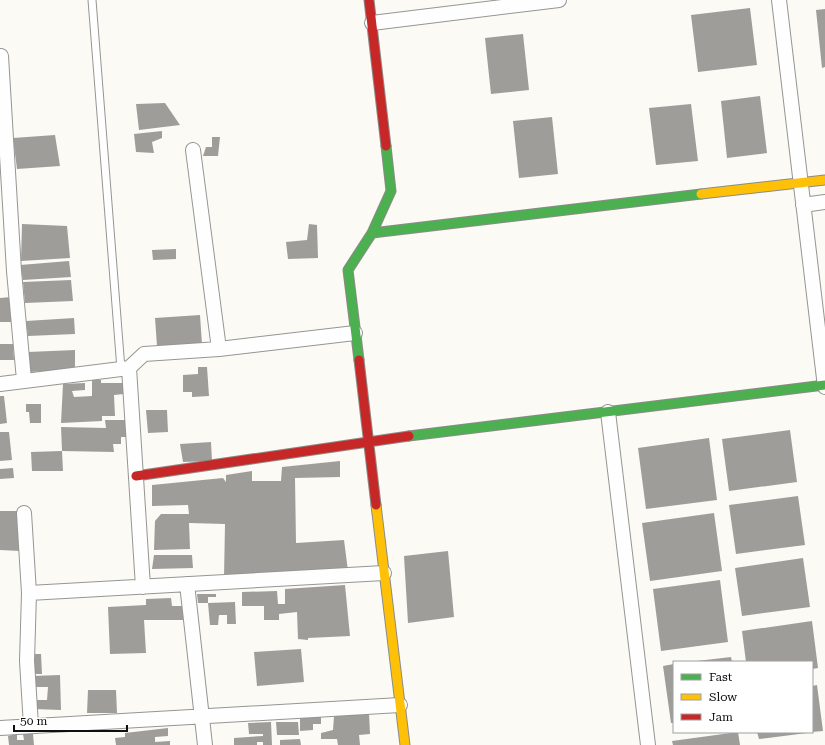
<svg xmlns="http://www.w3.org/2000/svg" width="825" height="745" font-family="'Roboto Serif',serif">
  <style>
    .building { fill: #9f9d9a }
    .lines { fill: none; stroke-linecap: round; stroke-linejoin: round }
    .lane-casing { stroke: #959593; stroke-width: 9 }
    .street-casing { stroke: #959593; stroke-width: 16 }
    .fast-casing { stroke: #8c8b89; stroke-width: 11 }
    .slow-casing { stroke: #8c8b89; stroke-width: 11 }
    .jam-casing { stroke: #8c8b89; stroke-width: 11 }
    .lane { stroke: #fefefe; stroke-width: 7 }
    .street { stroke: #fefefe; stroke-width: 14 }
    .fast { stroke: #4caf50; stroke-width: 9 }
    .slow { stroke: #ffc107; stroke-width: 9 }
    .jam { stroke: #c62828; stroke-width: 9 }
  </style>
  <rect width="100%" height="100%" fill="#fbfaf5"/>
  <path class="building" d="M 750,8 L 757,65 L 698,72 L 691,15 Z
    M 825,9 L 825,67 L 822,68 L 816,10 Z
    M 523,34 L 529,90 L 491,94 L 485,38 Z
    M 760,96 L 767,153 L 727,158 L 721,101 Z
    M 165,103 L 180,125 L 139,130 L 136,104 Z
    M 691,104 L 698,161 L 656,165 L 649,108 Z
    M 552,117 L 558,174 L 519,178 L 513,121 Z
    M 162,131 L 162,138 L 152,142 L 154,153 L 136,152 L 134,134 Z
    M 55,135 L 60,166 L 17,169 L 13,138 Z
    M 212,137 L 220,137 L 218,156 L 203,156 L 206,147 L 212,147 Z
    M 22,224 L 67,226 L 70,258 L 21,261 Z
    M 309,224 L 317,225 L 318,258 L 288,259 L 286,242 L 307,240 Z
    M 176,249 L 176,259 L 153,260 L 152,250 Z
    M 69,261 L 71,277 L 23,280 L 20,265 Z
    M 71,280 L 73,301 L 25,303 L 23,282 Z
    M 11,297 L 12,322 L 0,322 L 0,298 Z
    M 200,315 L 202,344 L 157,346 L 155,318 Z
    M 74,318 L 75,334 L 28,336 L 26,321 Z
    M 0,344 L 13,344 L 14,360 L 0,360 Z
    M 75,350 L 75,370 L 29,372 L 28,352 Z
    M 198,367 L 207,367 L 209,396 L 192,397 L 192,392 L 183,392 L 183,375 L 198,374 Z
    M 92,380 L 101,380 L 101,383 L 123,383 L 124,394 L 114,395 L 115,416 L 102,416 L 102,421 L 61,423 L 63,384 L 85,383 L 85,390 L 72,391 L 74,397 L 92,396 Z
    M 0,396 L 4,396 L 7,423 L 0,424 Z
    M 26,404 L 41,404 L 41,423 L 30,423 L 29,412 L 26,412 Z
    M 146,410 L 167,410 L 168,432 L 148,433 Z
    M 105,420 L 128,420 L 128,437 L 121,437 L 121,444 L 113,444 L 114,452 L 62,451 L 61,427 L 106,428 Z
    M 790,430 L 797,482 L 729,491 L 722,439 Z
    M 0,432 L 9,432 L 12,460 L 0,461 Z
    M 709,438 L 717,500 L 646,509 L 638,448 Z
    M 211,442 L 212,461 L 183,462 L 180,444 Z
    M 62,451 L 63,471 L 32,471 L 31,452 Z
    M 340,461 L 340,477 L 295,478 L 296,543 L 344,540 L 348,571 L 224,577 L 225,524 L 189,523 L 190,549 L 154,550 L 155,521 L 161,514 L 189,514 L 188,505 L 152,506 L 152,485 L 223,478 L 226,482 L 226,475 L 252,471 L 252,481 L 281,481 L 282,467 Z
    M 13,468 L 14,478 L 0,479 L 0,469 Z
    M 798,496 L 805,545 L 736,554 L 729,505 Z
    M 0,511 L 19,511 L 20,551 L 0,550 Z
    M 714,513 L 722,571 L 650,581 L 642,523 Z
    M 448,551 L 454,617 L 408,623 L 404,556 Z
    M 154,555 L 192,555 L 193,568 L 152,569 Z
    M 803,558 L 810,607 L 742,616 L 735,568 Z
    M 720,580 L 728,642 L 661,651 L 653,589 Z
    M 345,585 L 350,636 L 308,638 L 308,640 L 298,639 L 297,612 L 279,614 L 279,620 L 264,620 L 264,606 L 242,606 L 242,592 L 277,591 L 278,604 L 285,604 L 285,589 Z
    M 197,594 L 216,594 L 216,597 L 208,597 L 208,603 L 235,602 L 236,624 L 227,624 L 227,615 L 219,615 L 218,625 L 210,625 L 208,603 L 198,603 Z
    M 171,598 L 172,606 L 186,606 L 186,620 L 144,620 L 146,653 L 110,654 L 108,607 L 146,605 L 146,599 Z
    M 812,621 L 818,668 L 812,669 L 812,662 L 746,662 L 742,631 Z
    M 301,649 L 304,682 L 257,686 L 254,652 Z
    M 32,654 L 41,654 L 42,674 L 32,674 Z
    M 731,657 L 732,662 L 697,662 L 697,661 Z
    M 674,664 L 674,723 L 671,723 L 663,666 Z
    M 60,675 L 61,710 L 34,709 L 33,700 L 47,700 L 48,687 L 33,687 L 32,676 Z
    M 817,685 L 823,731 L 812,732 L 812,686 Z
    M 88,690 L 116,690 L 117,713 L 87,713 Z
    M 369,713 L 370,734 L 359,735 L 360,745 L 338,745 L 337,739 L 321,739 L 321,733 L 333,730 L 334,716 Z
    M 300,717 L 321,717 L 321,724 L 313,724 L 313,730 L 300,731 Z
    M 271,722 L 272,745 L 263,745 L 263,742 L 257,742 L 257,745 L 234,745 L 234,738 L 263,736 L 263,734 L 249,734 L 248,723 Z
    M 276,722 L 298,722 L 299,735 L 277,735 Z
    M 168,728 L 168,736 L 155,737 L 155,742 L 170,741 L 170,745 L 116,745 L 115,738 L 125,737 L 125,733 Z
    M 738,732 L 740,745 L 673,745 L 672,741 Z
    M 757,732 L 807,732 L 807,733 L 759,739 Z
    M 17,734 L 17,740 L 24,740 L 23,734 L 33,734 L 34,745 L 9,745 L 8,736 Z
    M 300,739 L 301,745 L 280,745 L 280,740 Z"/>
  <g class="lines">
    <defs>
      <path id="lane" d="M 92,0 L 121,369"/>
      <path id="street" d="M 779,0 L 825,387
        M 372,23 L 559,0
        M 1,56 L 14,271 L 24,380
        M 193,150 L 219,349
        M 803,205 L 825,202
        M 129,368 L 143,587
        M 0,384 L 129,368 L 144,354 L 219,349 L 355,333
        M 608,412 L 648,745
        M 24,513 L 29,593 L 27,661 L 31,726
        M 187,584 L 205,745
        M 29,593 L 384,573
        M 0,728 L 400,705"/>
      <path id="fast" d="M 372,233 L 701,194
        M 359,360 L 348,270 L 372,233 L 391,191 L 386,146
        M 409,436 L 825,385"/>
      <path id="slow" d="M 701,194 L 825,180
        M 376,505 L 405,745"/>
      <path id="jam" d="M 369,0 L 386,146
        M 359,360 L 376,505
        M 136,476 L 409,436"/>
    </defs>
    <use href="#lane" class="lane-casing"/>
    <use href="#street" class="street-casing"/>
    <use href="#fast" class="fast-casing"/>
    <use href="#slow" class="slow-casing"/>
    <use href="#jam" class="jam-casing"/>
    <use href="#lane" class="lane"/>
    <use href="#street" class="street"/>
    <use href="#fast" class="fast"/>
    <use href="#slow" class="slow"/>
    <use href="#jam" class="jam"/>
  </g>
  <rect x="673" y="661" width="140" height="72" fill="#ffffff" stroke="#9f9f9f"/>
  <rect x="681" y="674" width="20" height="6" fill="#4caf50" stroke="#9f9f9f"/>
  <text x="709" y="681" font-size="12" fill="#0f0f0f">Fast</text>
  <rect x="681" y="694" width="20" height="6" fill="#ffc107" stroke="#9f9f9f"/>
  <text x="709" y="701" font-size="12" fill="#0f0f0f">Slow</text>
  <rect x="681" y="714" width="20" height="6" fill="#c62828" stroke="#9f9f9f"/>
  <text x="709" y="721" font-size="12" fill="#0f0f0f">Jam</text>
  <path d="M14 725v6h113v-6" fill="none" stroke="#0f0f0f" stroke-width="2"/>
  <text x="20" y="725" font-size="12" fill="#0f0f0f" stroke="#ffffff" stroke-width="3" paint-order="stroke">50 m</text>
</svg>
